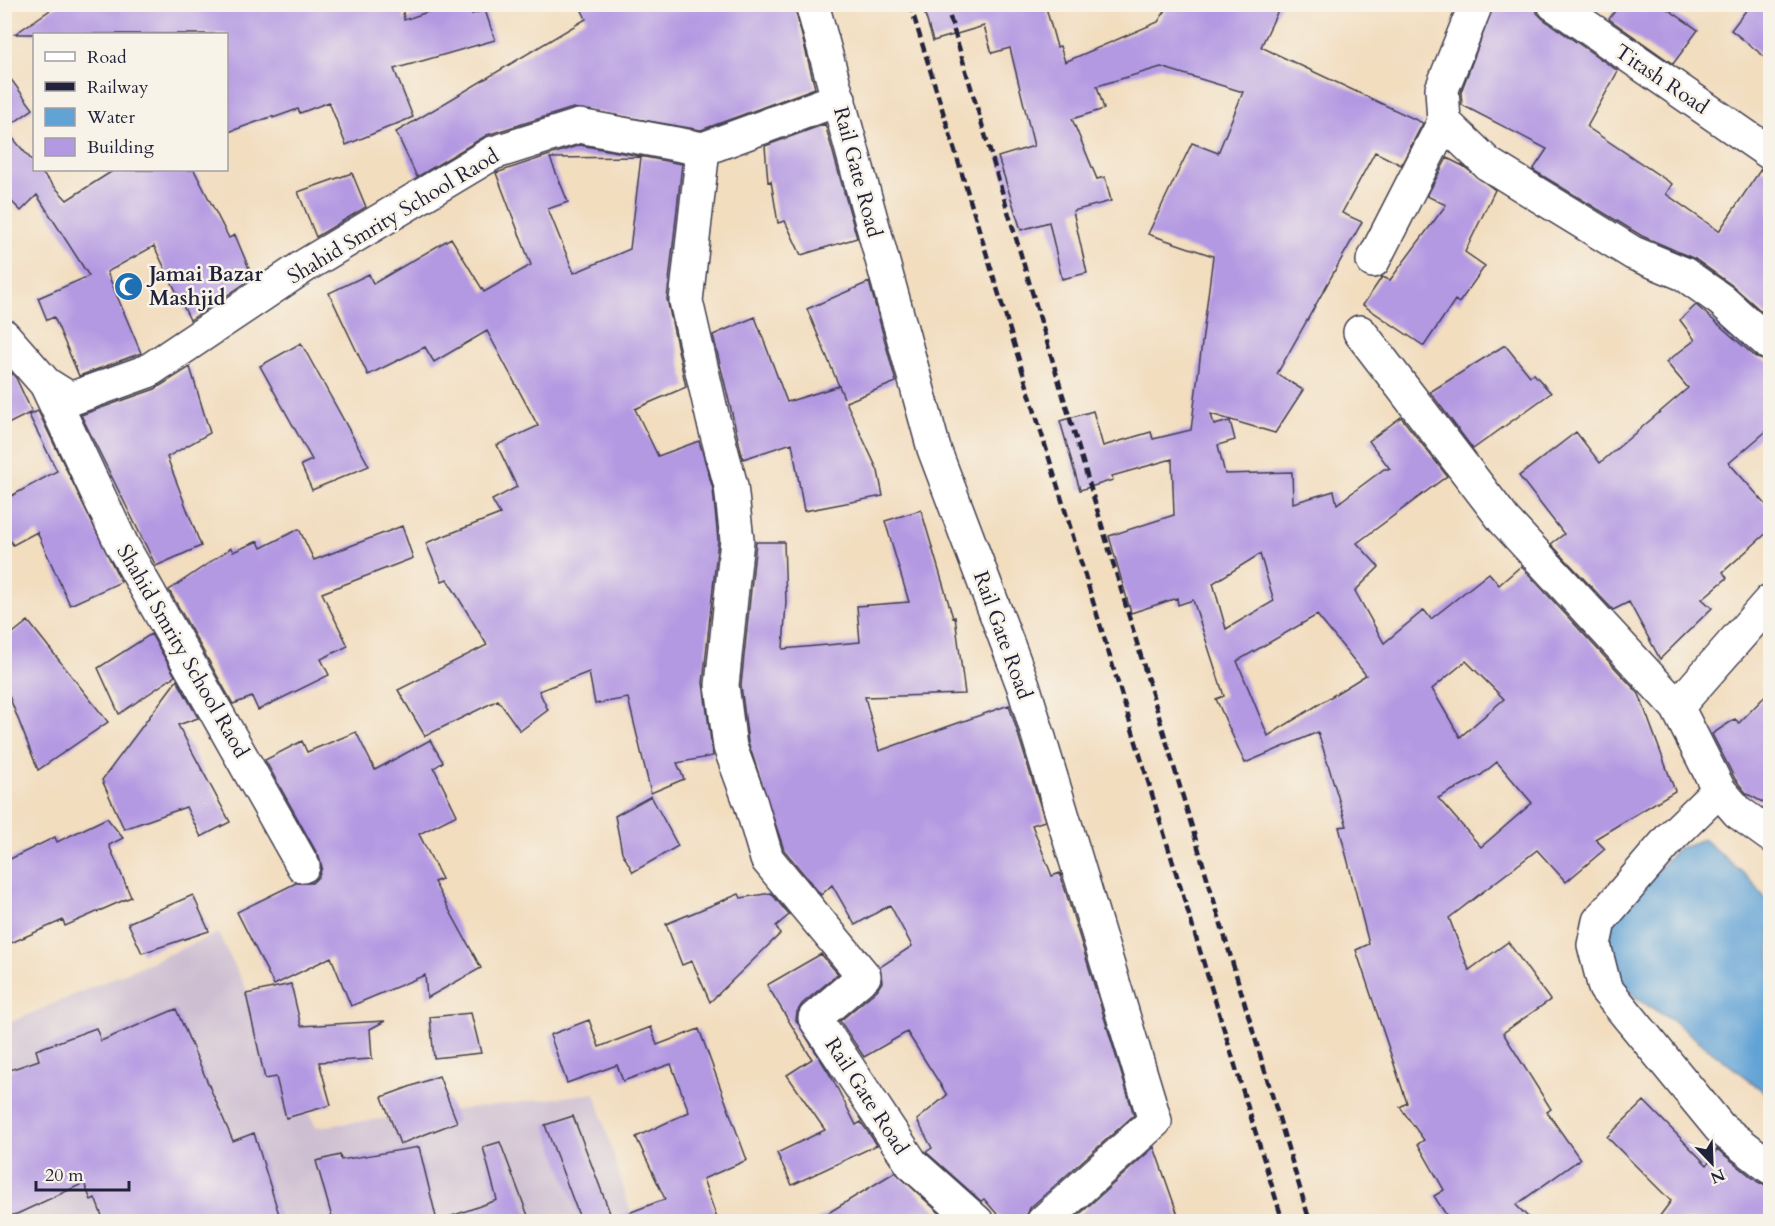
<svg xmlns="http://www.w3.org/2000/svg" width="1775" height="1226" font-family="Cardo,serif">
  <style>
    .industrial { fill: #cebed1 }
    .water { fill: #62a3d6; stroke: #426288; stroke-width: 1.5 }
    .building { fill: #b398e2; fill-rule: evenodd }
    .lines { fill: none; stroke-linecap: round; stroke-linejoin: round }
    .minor-casing { stroke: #413e4f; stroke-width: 36 }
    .minor { stroke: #fff; stroke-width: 33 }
    .rail { stroke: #22223b; stroke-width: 4.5; stroke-dasharray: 9 4.5; stroke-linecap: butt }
    .labels { text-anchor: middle; stroke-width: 5; stroke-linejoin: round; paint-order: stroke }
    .street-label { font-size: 21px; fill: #22223b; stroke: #f7f3e8 }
    .poi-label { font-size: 21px; font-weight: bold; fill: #22223b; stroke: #f7f3e8; text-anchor: start }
  </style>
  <rect width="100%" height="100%" fill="#f7f3e8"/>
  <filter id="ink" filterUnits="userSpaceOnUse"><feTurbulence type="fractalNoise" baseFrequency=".0167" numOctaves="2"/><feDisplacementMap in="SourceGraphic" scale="12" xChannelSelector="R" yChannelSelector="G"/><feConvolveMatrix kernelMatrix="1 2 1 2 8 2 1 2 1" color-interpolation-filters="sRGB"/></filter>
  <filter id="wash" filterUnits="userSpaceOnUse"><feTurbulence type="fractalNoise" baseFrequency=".008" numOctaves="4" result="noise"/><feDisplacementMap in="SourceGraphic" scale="24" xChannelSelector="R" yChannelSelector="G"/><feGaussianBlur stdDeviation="1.35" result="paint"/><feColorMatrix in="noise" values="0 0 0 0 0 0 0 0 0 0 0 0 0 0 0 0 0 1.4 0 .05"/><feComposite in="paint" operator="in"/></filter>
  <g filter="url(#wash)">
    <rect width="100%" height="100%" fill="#f2ddbf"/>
    <path class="industrial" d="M 218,933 L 316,1127 L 595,1093 L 633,1221 L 5,1221 L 4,1025 Z"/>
    <path class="water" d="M 1703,839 L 1750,879 L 1770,905 L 1770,1092 L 1767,1094 L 1673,1021 L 1639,1000 L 1612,975 L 1603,928 L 1677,849 Z"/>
    <g id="blocks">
      <path class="building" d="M 59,4 L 402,4 L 404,20 L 451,4 L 469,4 L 472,14 L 485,10 L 495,40 L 394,69 L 413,117 L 346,145 L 329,102 L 300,113 L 298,109 L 273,118 L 273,116 L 226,133 L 226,34 L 15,34 Z
        M 579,4 L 794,4 L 815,88 L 701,130 L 573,108 L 487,135 L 417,177 L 396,132 L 586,19 Z
        M 922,4 L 1045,4 L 1057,47 L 1060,46 L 1065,62 L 1158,22 L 1170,4 L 1281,4 L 1261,47 L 1423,123 L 1401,165 L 1375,152 L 1342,213 L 1362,222 L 1277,374 L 1303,390 L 1275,433 L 1211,414 L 1214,425 L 1230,421 L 1235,440 L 1218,445 L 1225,474 L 1292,472 L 1293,503 L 1334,491 L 1337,504 L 1384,469 L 1390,469 L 1369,441 L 1401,417 L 1447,476 L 1357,543 L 1379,567 L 1355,591 L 1384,643 L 1424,610 L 1431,619 L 1489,573 L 1499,585 L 1521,566 L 1639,694 L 1675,791 L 1595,839 L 1605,849 L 1566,882 L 1537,850 L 1449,918 L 1469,970 L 1508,942 L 1550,1000 L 1503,1033 L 1551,1109 L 1547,1112 L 1580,1159 L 1516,1205 L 1532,1221 L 1450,1221 L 1434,1196 L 1444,1190 L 1418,1144 L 1424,1140 L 1400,1107 L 1407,1103 L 1356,950 L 1369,944 L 1339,827 L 1347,826 L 1318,732 L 1245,763 L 1216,699 L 1224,696 L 1193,600 L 1178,605 L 1177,598 L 1131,613 L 1109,536 L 1174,515 L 1172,459 L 1112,476 L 1113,480 L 1080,490 L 1060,421 L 1093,411 L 1103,446 L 1151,432 L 1153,439 L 1191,430 L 1213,256 L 1148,234 L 1192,143 L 1218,153 L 1243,92 L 1161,67 L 1097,86 L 1104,109 L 1072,119 L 1097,179 L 1105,177 L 1111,201 L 1073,211 L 1087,273 L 1062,279 L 1049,222 L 1021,230 L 998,157 L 1034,146 L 1010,48 L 992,53 L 984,26 L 933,41 ZM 1260,554 L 1274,601 L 1226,629 L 1213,583 ZM 1317,615 L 1366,675 L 1268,736 L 1237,661 ZM 1466,661 L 1504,699 L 1460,737 L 1432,689 ZM 1497,762 L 1532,803 L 1481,847 L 1438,798 L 1481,775 Z
        M 1494,4 L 1536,4 L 1537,13 L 1543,19 L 1618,71 L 1587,127 L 1672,184 L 1666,194 L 1719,231 L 1761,169 L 1770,171 L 1770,319 L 1733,286 L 1695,259 L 1642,236 L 1533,170 L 1547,149 L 1462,105 L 1461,92 Z
        M 1620,4 L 1660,4 L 1698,30 L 1673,64 L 1609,19 Z
        M 1751,4 L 1770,4 L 1770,61 L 1731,30 Z
        M 4,70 L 33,109 L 5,129 L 34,163 L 34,170 L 39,170 L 67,200 L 114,170 L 194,170 L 229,238 L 235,235 L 253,278 L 190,320 L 154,246 L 107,272 L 141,353 L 79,376 L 54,317 L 47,320 L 38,298 L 89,276 L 37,195 L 21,211 L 4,194 Z
        M 825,124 L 857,238 L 801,255 L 785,221 L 778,223 L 771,181 L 768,182 L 765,146 Z
        M 580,145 L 682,164 L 667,299 L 686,387 L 635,409 L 658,456 L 699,441 L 713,489 L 718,540 L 703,683 L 713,756 L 677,763 L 684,779 L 651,793 L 628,698 L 595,704 L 589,672 L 539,691 L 548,710 L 520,731 L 498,700 L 425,736 L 398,690 L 487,645 L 447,579 L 442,581 L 426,543 L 500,514 L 492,500 L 517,487 L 497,445 L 538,426 L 487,331 L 434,362 L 425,347 L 368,375 L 329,293 L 369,274 L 373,284 L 451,238 L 484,292 L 531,265 L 496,173 ZM 641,157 L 630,249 L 574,273 L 548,209 L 568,202 L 550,158 Z
        M 1447,158 L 1463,166 L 1495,190 L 1465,252 L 1485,266 L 1459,303 L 1455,300 L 1424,346 L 1363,305 L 1382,277 L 1390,280 L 1446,205 L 1427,196 Z
        M 352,173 L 366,207 L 316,237 L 298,192 Z
        M 869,282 L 896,382 L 846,402 L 878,471 L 883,496 L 804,511 L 792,443 L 743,459 L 713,335 L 755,317 L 787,402 L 839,386 L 844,398 L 807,309 Z
        M 1696,305 L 1757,358 L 1770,362 L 1770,428 L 1729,463 L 1770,509 L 1770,530 L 1723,572 L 1727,578 L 1702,599 L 1712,608 L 1660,659 L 1629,602 L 1613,610 L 1551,544 L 1564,534 L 1519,476 L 1576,432 L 1600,463 L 1688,388 L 1666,362 L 1695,340 L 1680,320 Z
        M 301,343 L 369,466 L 312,490 L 301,465 L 312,460 L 260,366 Z
        M 1505,345 L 1530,376 L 1534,374 L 1551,393 L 1473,449 L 1430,392 Z
        M 4,365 L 16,378 L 32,412 L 4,426 Z
        M 190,367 L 210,433 L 167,457 L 201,546 L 156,566 L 81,415 L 155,389 Z
        M 38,411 L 121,582 L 70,605 L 37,532 L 13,545 L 4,530 L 4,500 L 57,471 L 29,415 Z
        M 921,510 L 953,618 L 955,617 L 965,694 L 865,697 L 879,751 L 1009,705 L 1045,821 L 1032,825 L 1052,876 L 1060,873 L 1134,1115 L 1030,1208 L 1025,1221 L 1003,1221 L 984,1199 L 981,1201 L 926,1152 L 932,1148 L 917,1120 L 947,1095 L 907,1032 L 864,1057 L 840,1021 L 877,990 L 882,982 L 880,967 L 912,946 L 890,905 L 855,925 L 832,885 L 821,895 L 784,850 L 748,742 L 741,685 L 756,542 L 784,542 L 786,602 L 783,649 L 860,642 L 857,606 L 909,602 L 885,521 Z
        M 402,526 L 413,558 L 322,593 L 348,646 L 321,659 L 329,675 L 258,710 L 252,697 L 233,704 L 169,590 L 231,548 L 233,552 L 258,541 L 261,548 L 299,529 L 314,560 Z
        M 28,621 L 108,722 L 38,770 L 4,683 L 4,640 Z
        M 151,634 L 175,676 L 119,714 L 98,668 Z
        M 177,680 L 198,718 L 178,725 L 230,822 L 201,837 L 186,807 L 124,829 L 102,780 Z
        M 1770,691 L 1770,806 L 1747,794 L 1735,779 L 1712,734 L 1735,719 L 1739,723 Z
        M 356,732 L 375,770 L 430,740 L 443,762 L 434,768 L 457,815 L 419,834 L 442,879 L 434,882 L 481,968 L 427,998 L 425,975 L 351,1006 L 331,957 L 274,985 L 237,912 L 296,883 L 312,883 L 319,876 L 322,867 L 319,857 L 265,760 L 302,741 L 307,752 Z
        M 651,796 L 678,846 L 633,872 L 622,852 L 615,816 Z
        M 107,818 L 123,838 L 109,845 L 131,897 L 65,926 L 63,920 L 4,946 L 4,862 L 55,837 L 57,842 Z
        M 771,893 L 789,915 L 776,926 L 780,934 L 710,1002 L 692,961 L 682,965 L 666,924 L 739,894 L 741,898 Z
        M 193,895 L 209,931 L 142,953 L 128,923 Z
        M 821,954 L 838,974 L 802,1004 L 797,1012 L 796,1020 L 832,1078 L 856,1125 L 861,1122 L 877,1145 L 792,1185 L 777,1153 L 825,1130 L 787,1075 L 812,1059 L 767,985 Z
        M 291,984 L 301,1026 L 385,1021 L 370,1029 L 372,1059 L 319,1062 L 331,1105 L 286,1118 L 276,1077 L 265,1079 L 246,994 Z
        M 176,1009 L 233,1141 L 254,1133 L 281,1221 L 104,1221 L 95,1198 L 91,1200 L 84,1183 L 17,1214 L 4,1217 L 4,1072 L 39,1060 L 36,1050 L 96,1028 L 101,1041 Z
        M 471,1013 L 481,1053 L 434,1058 L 430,1017 Z
        M 589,1020 L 599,1047 L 651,1027 L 657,1045 L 699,1029 L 747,1160 L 703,1179 L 718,1221 L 613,1221 L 613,1219 L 665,1199 L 636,1137 L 689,1112 L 671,1064 L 623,1081 L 617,1065 L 567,1083 L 550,1035 Z
        M 439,1076 L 457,1122 L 400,1144 L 382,1097 Z
        M 1644,1101 L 1707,1165 L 1717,1149 L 1758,1182 L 1770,1187 L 1770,1221 L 1656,1221 L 1671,1201 L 1607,1137 Z
        M 573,1116 L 613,1221 L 581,1221 L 545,1125 Z
        M 500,1142 L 530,1221 L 446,1221 L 446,1218 L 497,1200 L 483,1147 Z
        M 419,1147 L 437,1221 L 333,1221 L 316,1161 L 340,1155 L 341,1160 Z
        M 1154,1147 L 1180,1221 L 1072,1221 Z
        M 895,1172 L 948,1221 L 815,1221 Z"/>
    </g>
  </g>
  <g filter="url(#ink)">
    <use href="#blocks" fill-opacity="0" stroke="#413e4f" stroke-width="1.5"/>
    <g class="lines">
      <defs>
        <path id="minor" d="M 812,4 L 934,449 L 1023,685 L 1155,1121 L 1043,1222
          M 1554,4 L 1770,153
          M 1444,122 L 1488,164 L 1633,253 L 1684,274 L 1721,300 L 1770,344
          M 703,149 L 686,301 L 713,419 L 731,486 L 737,540 L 722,685 L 730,747 L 751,804 L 767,859 L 864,976 L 815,1018 L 912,1164 L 977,1222
          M 1373,261 L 1444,122 L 1442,89 L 1476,4
          M 1360,332 L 1504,520 L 1677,707 L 1719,790 L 1671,837 L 1599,921 L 1594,945 L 1605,988 L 1720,1128 L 1770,1167
          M 4,336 L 46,384
          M 1677,707 L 1770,601
          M 1719,790 L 1738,812 L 1770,835
          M 303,866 L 122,545 L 46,384 L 70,399 L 148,371 L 306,265 L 493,153 L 579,126 L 703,149 L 839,99"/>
      </defs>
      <use href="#minor" class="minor-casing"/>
      <use href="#minor" class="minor"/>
      <path class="rail" d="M 910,4 L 1283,1222
        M 946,4 L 1310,1222"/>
    </g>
  </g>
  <defs>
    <symbol id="mosque-disc" viewBox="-11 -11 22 22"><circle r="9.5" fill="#1f6fb2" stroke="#f7f3e8"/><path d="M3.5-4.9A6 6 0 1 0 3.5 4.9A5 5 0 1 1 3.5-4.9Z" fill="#fff"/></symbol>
  </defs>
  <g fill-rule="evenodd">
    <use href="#mosque-disc" x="112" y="270" width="33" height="33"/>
  </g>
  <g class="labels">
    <g class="street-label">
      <text transform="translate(1662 79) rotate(34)" y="7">Titash Road</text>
      <text transform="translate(858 172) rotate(75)" y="7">Rail Gate Road</text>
      <text transform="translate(393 216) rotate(-31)" y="7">Shahid Smrity School Raod</text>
      <text transform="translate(1003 635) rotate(70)" y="7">Rail Gate Road</text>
      <text transform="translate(183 651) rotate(60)" y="7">Shahid Smrity School Raod</text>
      <text transform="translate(867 1096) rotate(57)" y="7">Rail Gate Road</text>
    </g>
    <g class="poi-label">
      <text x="149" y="281">Jamai Bazar<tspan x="149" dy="24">Mashjid</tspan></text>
    </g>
  </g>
  <rect width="1775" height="1226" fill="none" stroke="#f7f3e8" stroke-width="24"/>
  <rect x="33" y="33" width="195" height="138" fill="#f7f3e8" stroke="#a29fa3" stroke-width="1.5"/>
  <rect x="45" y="52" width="30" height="9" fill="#ffffff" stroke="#a29fa3" stroke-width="1.5"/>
  <text x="87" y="63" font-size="18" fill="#22223b">Road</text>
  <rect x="45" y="82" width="30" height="9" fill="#22223b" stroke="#a29fa3" stroke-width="1.5"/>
  <text x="87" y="93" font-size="18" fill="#22223b">Railway</text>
  <rect x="45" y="108" width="30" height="18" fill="#62a3d6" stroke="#a29fa3" stroke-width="1.5"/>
  <text x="87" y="123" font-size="18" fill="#22223b">Water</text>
  <rect x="45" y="138" width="30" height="18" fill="#b398e2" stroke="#a29fa3" stroke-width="1.5"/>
  <text x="87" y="153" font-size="18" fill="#22223b">Building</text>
  <g transform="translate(1712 1163) rotate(157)" stroke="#f7f3e8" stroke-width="4.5" paint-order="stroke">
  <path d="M0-4.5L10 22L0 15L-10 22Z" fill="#22223b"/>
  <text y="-9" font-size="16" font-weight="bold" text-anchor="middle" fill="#22223b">N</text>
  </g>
  <path d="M36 1181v9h93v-9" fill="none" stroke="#22223b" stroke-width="3"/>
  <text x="45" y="1181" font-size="18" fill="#22223b" stroke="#f7f3e8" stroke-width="4.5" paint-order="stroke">20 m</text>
</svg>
